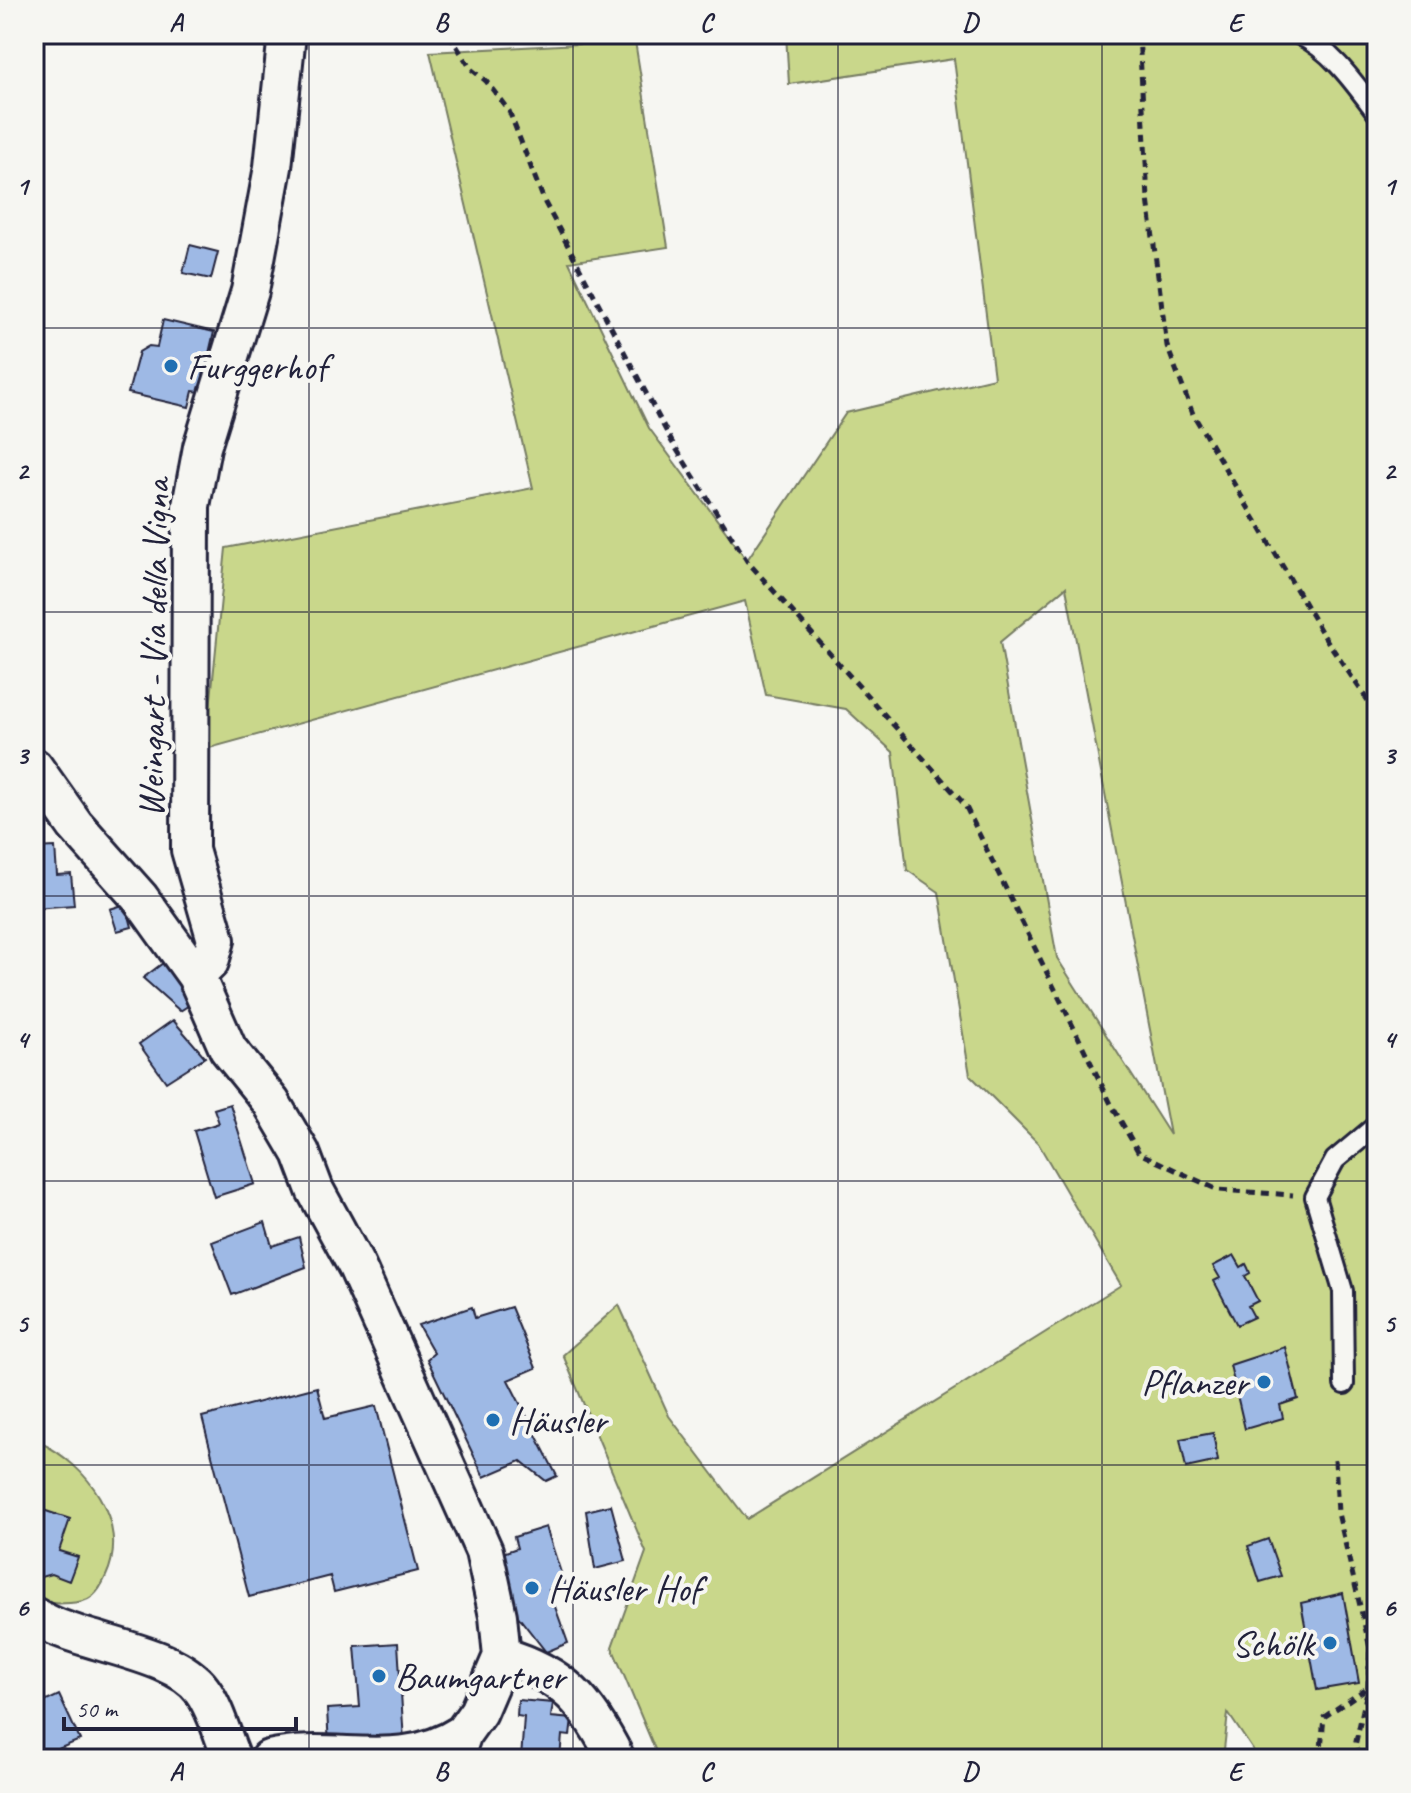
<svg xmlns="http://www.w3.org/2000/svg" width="1411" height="1793" font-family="Caveat,sans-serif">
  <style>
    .green { fill: #c9d78b; stroke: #767c63; stroke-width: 2; fill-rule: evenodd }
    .building { fill: #9eb9e5; stroke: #22223b; stroke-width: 2 }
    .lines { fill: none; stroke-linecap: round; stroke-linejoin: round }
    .lane-casing { stroke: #22223b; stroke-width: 24 }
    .street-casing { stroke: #22223b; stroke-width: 42 }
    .path { stroke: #22223b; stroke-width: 5; stroke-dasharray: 8 6; stroke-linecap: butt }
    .lane { stroke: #f6f6f2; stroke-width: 18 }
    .street { stroke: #f6f6f2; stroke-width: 36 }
    .grid { fill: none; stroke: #22223b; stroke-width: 2; stroke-opacity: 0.55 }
    .poi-dot { fill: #1f6fb2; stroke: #f6f6f2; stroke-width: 3 }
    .labels { text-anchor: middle; stroke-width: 8; stroke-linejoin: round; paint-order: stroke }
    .poi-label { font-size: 38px; fill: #22223b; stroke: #f6f6f2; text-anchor: start }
    .street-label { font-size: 38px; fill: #22223b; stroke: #f6f6f2 }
    .neatline { fill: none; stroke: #22223b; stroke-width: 3 }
    .grid-label { font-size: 26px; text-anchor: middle; font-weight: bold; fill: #22223b }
  </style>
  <rect width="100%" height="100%" fill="#f6f6f2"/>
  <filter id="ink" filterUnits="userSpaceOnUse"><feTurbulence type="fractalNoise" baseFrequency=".0125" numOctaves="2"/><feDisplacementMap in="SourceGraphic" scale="16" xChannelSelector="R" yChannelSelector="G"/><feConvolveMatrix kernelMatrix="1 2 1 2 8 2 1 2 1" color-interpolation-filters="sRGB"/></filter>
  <g filter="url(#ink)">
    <path class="green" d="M 786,34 L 1377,34 L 1377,1759 L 1259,1759 L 1228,1713 L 1223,1759 L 753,1759 L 751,1755 L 726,1759 L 659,1759 L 612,1647 L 646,1552 L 563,1355 L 619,1305 L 669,1416 L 747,1519 L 1121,1285 L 1038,1143 L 970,1075 L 939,892 L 907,870 L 893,752 L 846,709 L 766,695 L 745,601 L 206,749 L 226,548 L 533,488 L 430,52 L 635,41 L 668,247 L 569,262 L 649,428 L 747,560 L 846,413 L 994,378 L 954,59 L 789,84 ZM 1066,587 L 1066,588 L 1170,1135 L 1057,958 L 1000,642 Z
      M 39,1442 C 86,1464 131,1522 106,1576 C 98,1594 91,1602 70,1603 C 58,1604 45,1604 34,1599 L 34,1444 Z"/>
    <path class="building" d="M 190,245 L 218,252 L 211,279 L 183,273 Z
      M 163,320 L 214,332 L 200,392 L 193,391 L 189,407 L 128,393 L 139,352 L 149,346 L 157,347 Z
      M 55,847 L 57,875 L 71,874 L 74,905 L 34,908 L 34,848 Z
      M 126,904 L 132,927 L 117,931 L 110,909 Z
      M 167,960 L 197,1000 L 180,1011 L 143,978 Z
      M 173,1020 L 205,1057 L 166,1082 L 139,1044 Z
      M 230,1104 L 255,1184 L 214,1197 L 194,1131 L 219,1123 L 214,1109 Z
      M 265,1222 L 272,1246 L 299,1237 L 306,1267 L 232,1295 L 212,1242 Z
      M 1234,1255 L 1241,1267 L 1246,1264 L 1248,1268 L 1250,1273 L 1245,1276 L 1258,1301 L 1248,1306 L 1254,1317 L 1237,1325 L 1214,1281 L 1220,1278 L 1213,1266 Z
      M 472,1307 L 475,1318 L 511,1307 L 536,1368 L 508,1380 L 557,1476 L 546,1481 L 521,1461 L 484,1477 L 427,1359 L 434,1353 L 418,1325 Z
      M 1285,1347 L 1298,1399 L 1280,1405 L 1283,1418 L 1245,1429 L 1230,1365 Z
      M 317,1387 L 325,1418 L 376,1406 L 418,1571 L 334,1592 L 330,1576 L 249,1597 L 202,1417 Z
      M 1213,1433 L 1218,1461 L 1186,1468 L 1180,1439 Z
      M 611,1505 L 626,1561 L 595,1569 L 586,1511 Z
      M 34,1507 L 70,1519 L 59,1551 L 78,1557 L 69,1581 L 51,1574 L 34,1579 Z
      M 546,1527 L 565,1585 L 549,1590 L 568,1643 L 546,1652 L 514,1611 L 497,1555 L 517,1548 L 514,1537 Z
      M 1268,1539 L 1281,1576 L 1260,1582 L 1248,1546 Z
      M 1343,1593 L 1359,1683 L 1317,1690 L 1301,1603 Z
      M 398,1643 L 404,1742 L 329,1747 L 327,1709 L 360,1707 L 355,1646 Z
      M 59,1695 L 80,1740 L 34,1759 L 34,1707 Z
      M 518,1700 L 553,1703 L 551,1717 L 572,1719 L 570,1736 L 562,1735 L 560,1759 L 521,1759 L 524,1717 L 517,1716 Z"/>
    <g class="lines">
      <defs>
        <path id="lane" d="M 1298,34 C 1332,50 1355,84 1377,113
          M 1344,1384 L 1343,1291 L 1315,1197 L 1335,1160 L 1377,1125"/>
        <path id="street" d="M 34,767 L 75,825 L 140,898 L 196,976 L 228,1049 L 271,1102 L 301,1153 L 315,1190 L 357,1267 L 484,1551 L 498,1616 L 502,1656 L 478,1712 L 463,1733 L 454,1759
          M 196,976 L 210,962 L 216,940 L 190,850 L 191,506 L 202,447 L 250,291 L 273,167 L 287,34
          M 34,1616 C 81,1645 173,1650 202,1690 C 216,1709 223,1738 232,1759
          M 502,1656 C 564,1674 588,1703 616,1759
          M 269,1759 C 337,1743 398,1775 463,1733"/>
      </defs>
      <use href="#lane" class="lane-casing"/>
      <use href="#street" class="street-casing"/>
      <path class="path" d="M 449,34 L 471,69 L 486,81 L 509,111 L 545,203 L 574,257 L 672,442 L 747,561 L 965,805 L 1111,1104 L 1139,1153 L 1218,1190 L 1293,1195
        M 1139,34 L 1148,199 L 1167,346 L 1193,414 L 1322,633 L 1377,714
        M 1335,1460 L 1338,1513 L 1370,1648 L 1368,1687 L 1355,1746 L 1361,1759
        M 1320,1759 L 1324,1717 L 1367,1688"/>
      <use href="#lane" class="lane"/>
      <use href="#street" class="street"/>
    </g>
  </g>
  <path class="grid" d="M 309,34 L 309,1759M 573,34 L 573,1759M 838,34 L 838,1759M 1102,34 L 1102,1759M 34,328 L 1377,328M 34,612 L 1377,612M 34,896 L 1377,896M 34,1181 L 1377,1181M 34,1465 L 1377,1465"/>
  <g class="poi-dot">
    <circle cx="171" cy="366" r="8"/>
    <circle cx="1264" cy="1382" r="8"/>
    <circle cx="493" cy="1420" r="8"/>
    <circle cx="532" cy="1588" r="8"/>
    <circle cx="1330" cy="1643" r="8"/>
    <circle cx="379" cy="1676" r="8"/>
  </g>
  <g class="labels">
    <g class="poi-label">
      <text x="187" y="379">Furggerhof</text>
      <text x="1248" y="1395" text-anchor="end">Pflanzer</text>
      <text x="509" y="1433">Häusler</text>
      <text x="548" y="1601">Häusler Hof</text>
      <text x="1314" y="1656" text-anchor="end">Schölk</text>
      <text x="395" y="1689">Baumgartner</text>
    </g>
    <g class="street-label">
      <text transform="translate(153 648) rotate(-89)" y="13">Weingart - Via della Vigna</text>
    </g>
  </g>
  <rect width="1411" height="1793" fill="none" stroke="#f6f6f2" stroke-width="88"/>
  <path d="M64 1717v12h232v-12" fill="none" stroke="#22223b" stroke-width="4"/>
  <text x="76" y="1717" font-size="24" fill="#22223b" stroke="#f6f6f2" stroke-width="6" paint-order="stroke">50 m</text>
  <rect x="44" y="44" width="1323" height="1705" class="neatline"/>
  <g class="grid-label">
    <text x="176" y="31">A</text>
    <text x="441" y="31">B</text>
    <text x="706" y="31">C</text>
    <text x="970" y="31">D</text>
    <text x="1235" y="31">E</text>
    <text x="22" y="195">1</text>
    <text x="1389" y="195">1</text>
    <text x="22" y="479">2</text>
    <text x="1389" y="479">2</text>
    <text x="22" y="764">3</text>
    <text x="1389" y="764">3</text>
    <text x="22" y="1048">4</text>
    <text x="1389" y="1048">4</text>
    <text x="22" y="1332">5</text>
    <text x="1389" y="1332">5</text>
    <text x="22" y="1616">6</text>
    <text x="1389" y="1616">6</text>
    <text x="176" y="1780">A</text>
    <text x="441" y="1780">B</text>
    <text x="706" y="1780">C</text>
    <text x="970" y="1780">D</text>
    <text x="1235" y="1780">E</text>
  </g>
</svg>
